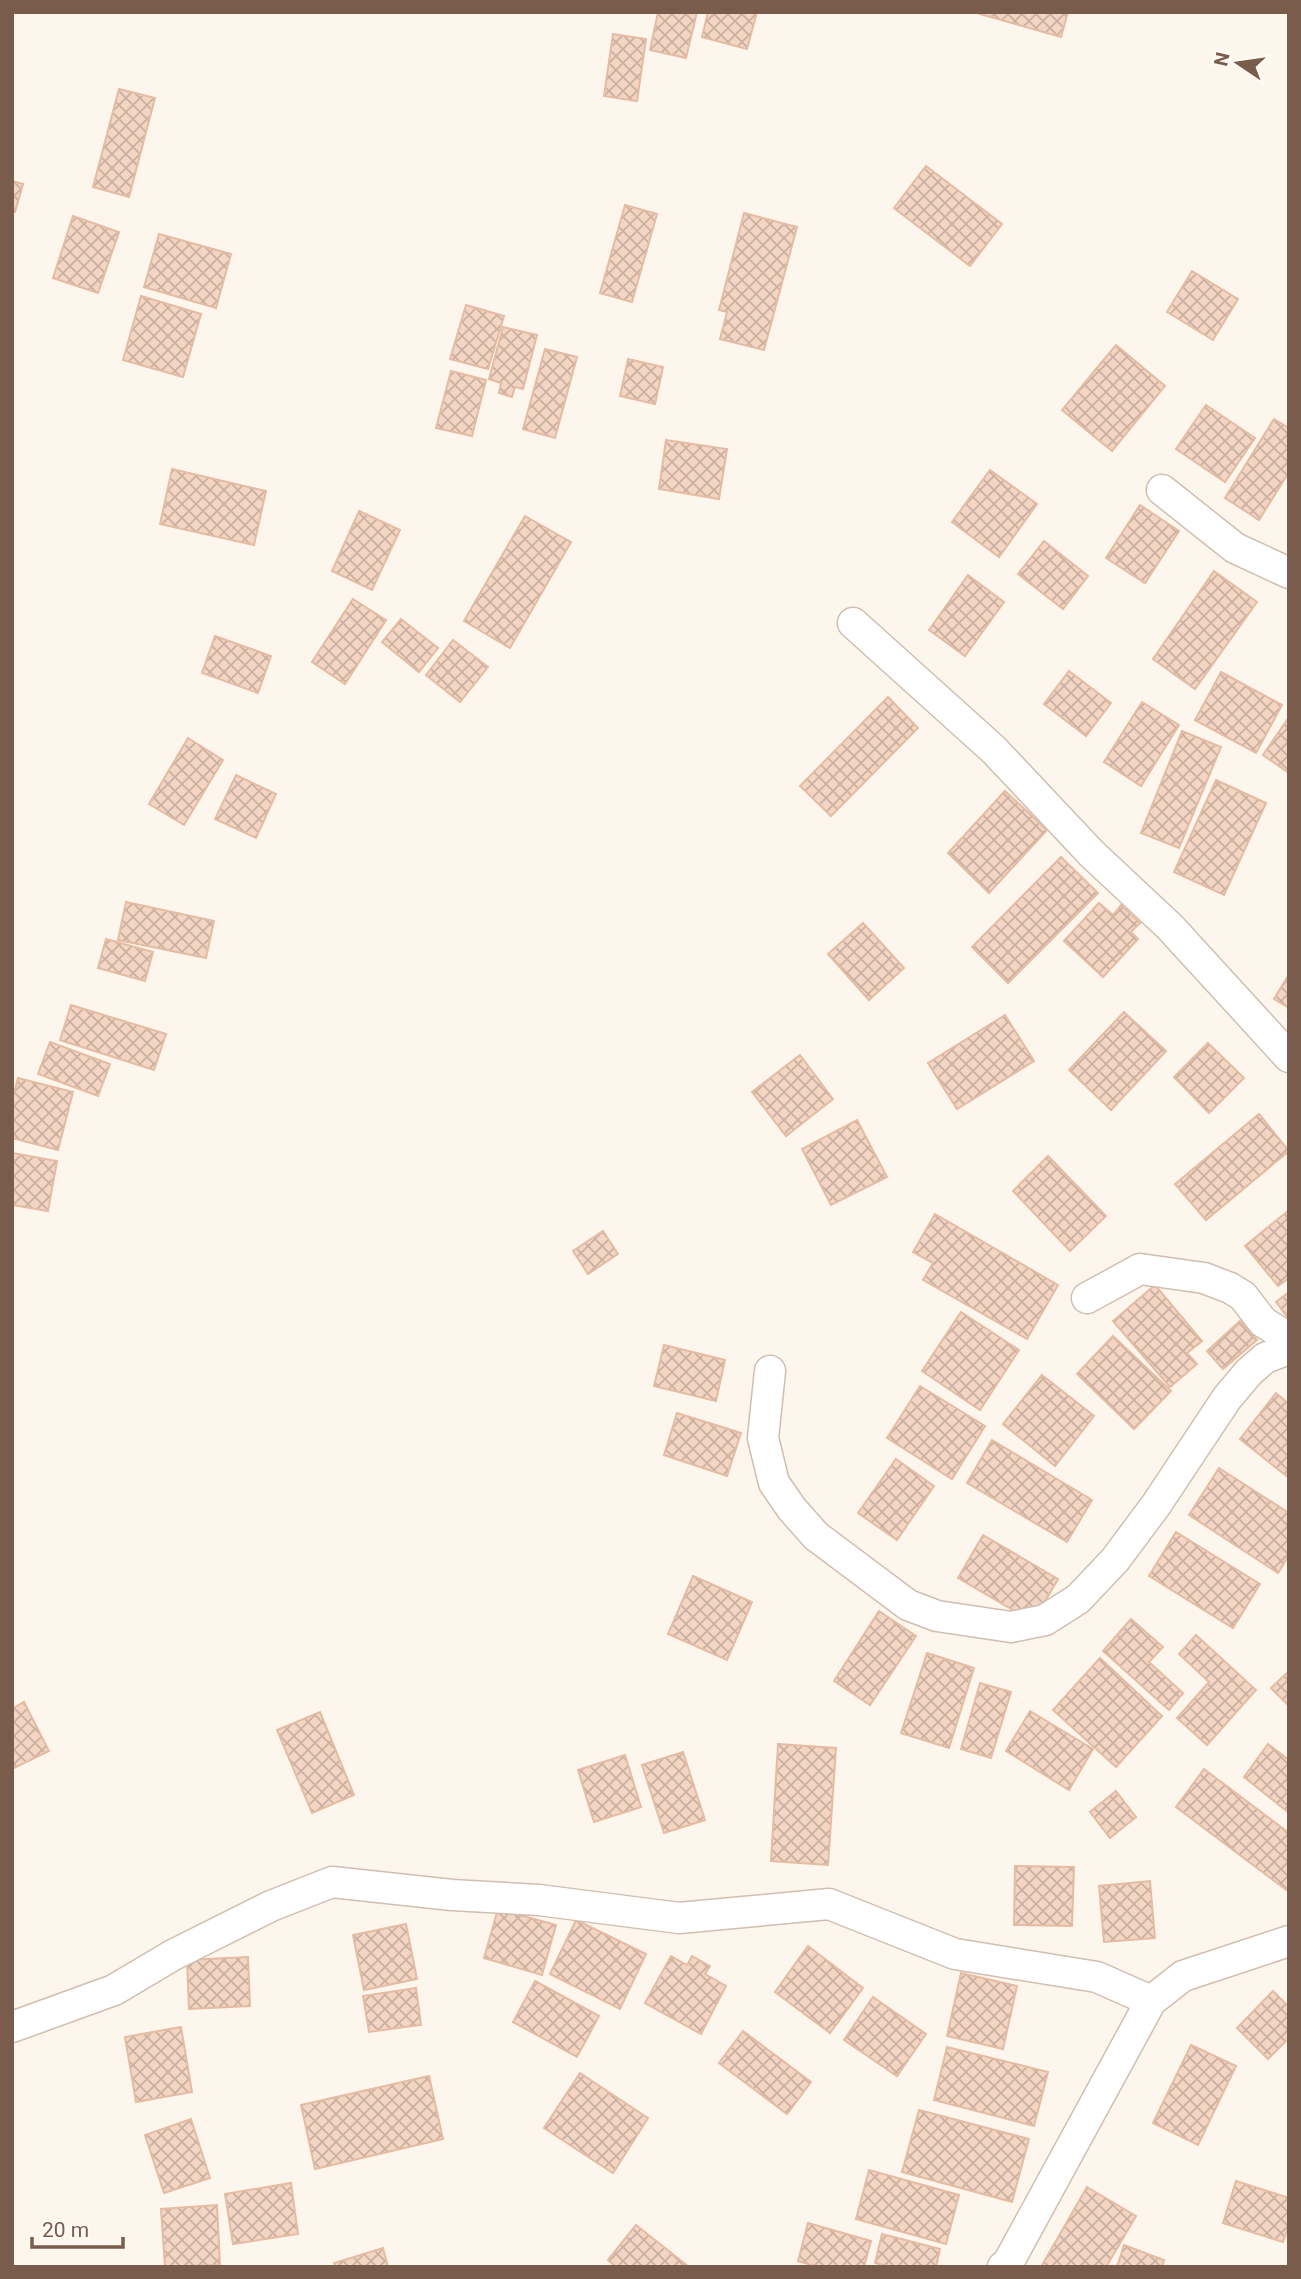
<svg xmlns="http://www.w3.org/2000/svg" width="1301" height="2279" font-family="Roboto,sans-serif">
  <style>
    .building { fill: url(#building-cross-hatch); stroke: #e6bba3; stroke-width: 2 }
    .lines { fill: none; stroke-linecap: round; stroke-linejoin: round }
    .minor-casing { stroke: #d1beb0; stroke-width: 33 }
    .minor { stroke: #fff; stroke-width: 30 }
  </style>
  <defs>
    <pattern id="building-cross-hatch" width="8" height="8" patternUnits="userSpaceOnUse" patternTransform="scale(1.75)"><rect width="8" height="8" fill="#f3d5c3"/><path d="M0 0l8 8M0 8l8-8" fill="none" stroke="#cab0a1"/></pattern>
  </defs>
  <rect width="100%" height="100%" fill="#fdf6ec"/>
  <path class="building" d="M 658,12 L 697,12 L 686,58 L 650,50 Z
    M 708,12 L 757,12 L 747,49 L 702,37 Z
    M 973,12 L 1068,12 L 1061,37 Z
    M 613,34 L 646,39 L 637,101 L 604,96 Z
    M 119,89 L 155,98 L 129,197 L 93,187 Z
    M 926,166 L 1002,224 L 970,266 L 894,208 Z
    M 12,181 L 23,184 L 15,212 L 12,212 Z
    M 625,205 L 657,214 L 632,302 L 600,293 Z
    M 744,213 L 797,227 L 764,350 L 720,339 L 727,312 L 719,310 Z
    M 73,216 L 119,232 L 98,293 L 53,278 Z
    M 159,234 L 231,254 L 216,308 L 144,287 Z
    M 1192,271 L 1238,299 L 1213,340 L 1167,312 Z
    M 141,296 L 201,314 L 183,377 L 123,360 Z
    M 466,305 L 504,316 L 488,369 L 450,359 Z
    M 503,327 L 537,335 L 523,389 L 515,387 L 512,397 L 499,393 L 501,383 L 489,379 Z
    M 1116,345 L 1165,386 L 1112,451 L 1062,410 Z
    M 545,349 L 577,357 L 555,438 L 523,429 Z
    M 628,359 L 663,367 L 655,404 L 620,396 Z
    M 451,371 L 486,380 L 472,436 L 436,428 Z
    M 1206,405 L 1255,438 L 1225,482 L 1176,449 Z
    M 1274,419 L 1289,428 L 1289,472 L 1259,520 L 1225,498 Z
    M 666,440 L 727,449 L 719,499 L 659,489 Z
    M 172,469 L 266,491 L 254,545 L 160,524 Z
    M 990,470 L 1037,504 L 999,557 L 952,522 Z
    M 1140,505 L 1179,531 L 1145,583 L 1106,558 Z
    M 359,511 L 400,530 L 372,590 L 332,571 Z
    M 525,516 L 571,542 L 510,648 L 464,621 Z
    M 1044,541 L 1088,576 L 1063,609 L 1018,574 Z
    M 1214,571 L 1257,602 L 1195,689 L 1153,659 Z
    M 968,575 L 1004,602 L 965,656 L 929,630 Z
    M 353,599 L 386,620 L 345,684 L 312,662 Z
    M 401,619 L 438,648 L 419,672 L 382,642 Z
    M 215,636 L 271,656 L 258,693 L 202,673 Z
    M 453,640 L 488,667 L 460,702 L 426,675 Z
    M 1069,671 L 1111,703 L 1086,736 L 1044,704 Z
    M 1221,672 L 1282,705 L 1256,753 L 1195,720 Z
    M 888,697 L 918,728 L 831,816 L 800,786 Z
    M 1142,702 L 1179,725 L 1141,786 L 1104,762 Z
    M 1289,717 L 1289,773 L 1263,755 Z
    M 1182,731 L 1221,747 L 1179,848 L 1141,833 Z
    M 188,738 L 223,760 L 184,825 L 149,804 Z
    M 236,775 L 276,794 L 256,838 L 215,819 Z
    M 1216,780 L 1266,803 L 1224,895 L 1174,872 Z
    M 1005,791 L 1047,830 L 989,893 L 948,853 Z
    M 1061,857 L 1098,893 L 1008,983 L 972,947 Z
    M 126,902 L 214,921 L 206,958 L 118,940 Z
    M 1099,903 L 1113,915 L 1121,905 L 1140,923 L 1131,932 L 1138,939 L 1103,977 L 1064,941 Z
    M 863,923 L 904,968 L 869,1000 L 828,954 Z
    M 106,939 L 153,952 L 145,981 L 98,968 Z
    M 1289,974 L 1289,1008 L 1274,999 Z
    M 71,1005 L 166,1034 L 154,1070 L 60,1040 Z
    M 1124,1012 L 1166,1051 L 1111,1110 L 1069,1070 Z
    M 1005,1015 L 1034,1061 L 957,1109 L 928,1063 Z
    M 50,1042 L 110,1064 L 98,1096 L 38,1074 Z
    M 1208,1043 L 1244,1078 L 1209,1113 L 1174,1077 Z
    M 800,1055 L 833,1099 L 786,1136 L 752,1092 Z
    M 18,1078 L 73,1092 L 58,1150 L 12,1138 L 12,1100 Z
    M 1259,1114 L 1289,1151 L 1206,1220 L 1175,1184 Z
    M 857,1120 L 887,1177 L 831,1205 L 802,1149 Z
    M 12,1153 L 57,1161 L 48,1211 L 12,1205 Z
    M 1048,1156 L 1106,1216 L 1070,1251 L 1013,1191 Z
    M 1289,1210 L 1289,1278 L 1278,1286 L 1245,1246 Z
    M 935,1214 L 1058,1285 L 1027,1339 L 923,1280 L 933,1263 L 913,1252 Z
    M 603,1231 L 618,1254 L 588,1274 L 573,1251 Z
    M 1155,1285 L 1202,1341 L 1187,1353 L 1197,1364 L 1170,1387 L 1113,1321 Z
    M 1289,1292 L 1289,1319 L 1276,1302 Z
    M 961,1312 L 1019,1350 L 980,1410 L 922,1371 Z
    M 1240,1321 L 1257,1340 L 1223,1369 L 1207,1351 Z
    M 1113,1336 L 1171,1391 L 1134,1429 L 1077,1374 Z
    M 664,1345 L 725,1360 L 716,1401 L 654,1386 Z
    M 1042,1375 L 1094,1416 L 1055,1466 L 1003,1424 Z
    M 920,1386 L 985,1426 L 952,1479 L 887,1438 Z
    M 1276,1393 L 1289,1404 L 1289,1478 L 1240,1439 Z
    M 677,1413 L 741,1433 L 727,1476 L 664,1455 Z
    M 992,1440 L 1092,1500 L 1067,1542 L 967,1483 Z
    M 896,1459 L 934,1486 L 897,1540 L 858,1513 Z
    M 1219,1468 L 1289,1513 L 1289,1555 L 1278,1573 L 1189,1515 Z
    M 1176,1532 L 1260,1584 L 1233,1628 L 1149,1576 Z
    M 983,1535 L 1058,1579 L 1033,1622 L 958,1578 Z
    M 693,1576 L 752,1602 L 727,1660 L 668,1634 Z
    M 879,1611 L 916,1636 L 870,1705 L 834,1681 Z
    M 1131,1619 L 1163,1647 L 1149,1662 L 1183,1693 L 1169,1710 L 1103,1651 Z
    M 1196,1635 L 1256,1690 L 1207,1745 L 1177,1718 L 1209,1682 L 1179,1654 Z
    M 927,1653 L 974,1668 L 949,1748 L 901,1733 Z
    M 1100,1658 L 1162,1716 L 1116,1767 L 1053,1710 Z
    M 1289,1671 L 1289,1706 L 1271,1688 Z
    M 980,1683 L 1011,1692 L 991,1758 L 961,1749 Z
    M 24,1702 L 49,1751 L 12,1769 L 12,1709 Z
    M 1030,1711 L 1093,1749 L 1069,1790 L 1006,1751 Z
    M 320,1712 L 354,1795 L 312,1813 L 277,1730 Z
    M 778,1744 L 836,1748 L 828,1865 L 771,1861 Z
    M 1268,1744 L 1289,1760 L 1289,1813 L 1244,1777 Z
    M 683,1752 L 705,1820 L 664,1833 L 642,1765 Z
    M 625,1755 L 641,1807 L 594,1822 L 578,1770 Z
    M 1204,1769 L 1289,1833 L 1289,1892 L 1176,1807 Z
    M 1116,1791 L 1136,1817 L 1110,1838 L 1090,1812 Z
    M 1015,1866 L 1074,1867 L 1072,1926 L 1014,1925 Z
    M 1150,1881 L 1155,1938 L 1104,1942 L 1099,1886 Z
    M 498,1909 L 556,1925 L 542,1975 L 484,1958 Z
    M 576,1920 L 646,1954 L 620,2009 L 550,1974 Z
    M 406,1924 L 417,1979 L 364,1990 L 353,1935 Z
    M 808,1946 L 863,1988 L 830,2033 L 775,1992 Z
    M 671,1956 L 687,1965 L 692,1956 L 710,1966 L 705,1974 L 726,1986 L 701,2034 L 645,2003 Z
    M 248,1957 L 250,2006 L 189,2009 L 187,1960 Z
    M 961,1973 L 1017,1986 L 1003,2049 L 947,2036 Z
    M 535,1981 L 599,2016 L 577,2057 L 513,2022 Z
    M 416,1988 L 421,2025 L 369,2032 L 363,1996 Z
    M 1273,1991 L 1289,2007 L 1289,2038 L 1268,2059 L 1237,2028 Z
    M 873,1997 L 926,2034 L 897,2076 L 844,2040 Z
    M 181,2027 L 192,2092 L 136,2102 L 125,2037 Z
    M 743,2031 L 811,2082 L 787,2114 L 719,2063 Z
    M 1191,2045 L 1236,2066 L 1198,2145 L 1153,2123 Z
    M 947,2047 L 1048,2072 L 1034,2126 L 934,2100 Z
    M 580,2073 L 648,2118 L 613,2173 L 544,2128 Z
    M 429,2076 L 443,2139 L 315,2169 L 301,2105 Z
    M 919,2110 L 1029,2139 L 1012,2202 L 902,2172 Z
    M 191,2119 L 210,2178 L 164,2193 L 145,2135 Z
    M 869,2170 L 959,2195 L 946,2244 L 856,2219 Z
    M 1236,2181 L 1289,2198 L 1289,2225 L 1283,2242 L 1223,2223 Z
    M 291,2183 L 298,2234 L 233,2244 L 225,2194 Z
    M 1087,2187 L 1136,2216 L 1106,2267 L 1041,2267 Z
    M 217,2205 L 220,2265 L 165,2267 L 161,2209 Z
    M 808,2223 L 871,2241 L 864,2267 L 818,2267 L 798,2261 Z
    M 636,2225 L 689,2267 L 616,2267 L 608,2260 Z
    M 882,2234 L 940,2249 L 936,2267 L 891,2267 L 875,2263 Z
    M 1124,2245 L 1164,2260 L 1162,2267 L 1117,2267 Z
    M 383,2248 L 388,2267 L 336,2267 L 334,2263 Z"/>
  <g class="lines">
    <defs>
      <path id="minor" d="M 1162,490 L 1235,548 L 1289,573
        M 853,623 L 994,750 L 1092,854 L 1170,927 L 1289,1057
        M 1087,1298 L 1140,1269 L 1204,1278 L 1230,1288 L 1243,1296 L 1263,1322 L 1289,1338
        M 770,1371 L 763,1438 L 774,1483 L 792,1509 L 816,1536 L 908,1605 L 937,1616 L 1011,1627 L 1045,1620 L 1078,1599 L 1115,1560 L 1156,1505 L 1227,1398 L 1249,1372 L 1265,1358 L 1289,1349
        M 12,2027 L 114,1990 L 173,1955 L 271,1906 L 332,1882 L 452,1895 L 539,1900 L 679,1918 L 829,1904 L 955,1954 L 1097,1977 L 1151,2001
        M 1003,2267 L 1008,2263 L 1151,2001 L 1183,1976 L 1289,1941"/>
    </defs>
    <use href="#minor" class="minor-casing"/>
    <use href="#minor" class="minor"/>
  </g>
  <rect width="1301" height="2279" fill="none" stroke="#7a5c4d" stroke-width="28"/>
  <g transform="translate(1238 63) rotate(283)" stroke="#fffaf3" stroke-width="5" paint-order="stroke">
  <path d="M0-5L12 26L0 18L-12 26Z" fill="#7a5c4d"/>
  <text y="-10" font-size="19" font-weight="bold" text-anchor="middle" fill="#7a5c4d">N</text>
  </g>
  <path d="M32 2237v10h91v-10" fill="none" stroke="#7a5c4d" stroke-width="3.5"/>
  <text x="42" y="2237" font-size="21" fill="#7a5c4d" stroke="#fffaf3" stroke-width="5" paint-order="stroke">20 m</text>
</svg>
